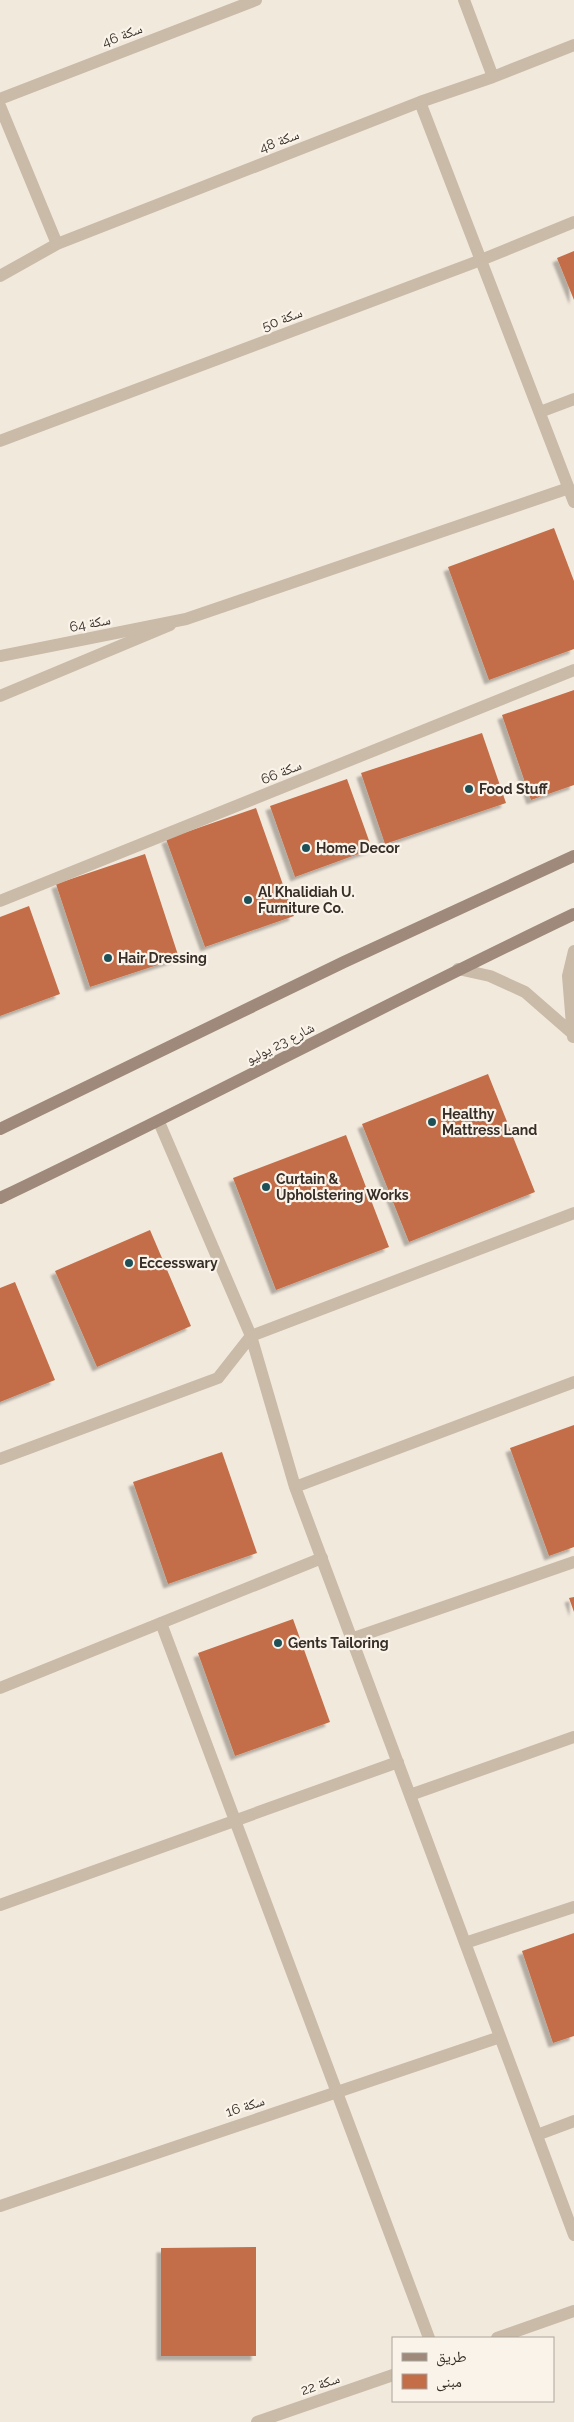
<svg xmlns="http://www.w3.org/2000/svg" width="574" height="2422" font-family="Raleway,'Noto Naskh Arabic',sans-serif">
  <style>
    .building { fill: #c46e48; filter: url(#shadow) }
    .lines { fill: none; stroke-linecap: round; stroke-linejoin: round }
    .service { stroke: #cabaa8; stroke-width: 12 }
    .minor { stroke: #cabaa8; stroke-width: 12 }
    .tertiary { stroke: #cabaa8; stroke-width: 12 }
    .secondary { stroke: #9e897a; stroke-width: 12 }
    .poi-dot { fill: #1e5058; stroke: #f9f3e9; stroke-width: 2 }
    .labels { text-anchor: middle; stroke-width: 4.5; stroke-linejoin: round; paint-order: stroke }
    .street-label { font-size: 14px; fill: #372e28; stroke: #f9f3e9 }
    .poi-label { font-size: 14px; font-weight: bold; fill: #372e28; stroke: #f9f3e9; text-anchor: start }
  </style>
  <defs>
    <filter id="shadow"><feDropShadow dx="-4.5" dy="4.5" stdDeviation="1" flood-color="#0004"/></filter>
  </defs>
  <rect width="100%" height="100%" fill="#f2e9dd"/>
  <path class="building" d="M 574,251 L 574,300 L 557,258 Z
    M 554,528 L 574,581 L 574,649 L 489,680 L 448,567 Z
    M 574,690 L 574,785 L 531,800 L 502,715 Z
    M 482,733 L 506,803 L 385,844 L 361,773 Z
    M 347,779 L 372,849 L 295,877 L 270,806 Z
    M 256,808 L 294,916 L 205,947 L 166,839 Z
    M 145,854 L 179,958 L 90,987 L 56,884 Z
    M 29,906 L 60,994 L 0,1016 L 0,917 Z
    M 488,1074 L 535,1192 L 409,1242 L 362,1124 Z
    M 346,1135 L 389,1247 L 276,1290 L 233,1178 Z
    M 150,1230 L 191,1326 L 97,1367 L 55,1271 Z
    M 15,1282 L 55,1380 L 0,1402 L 0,1288 Z
    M 574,1425 L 574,1547 L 549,1556 L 510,1448 Z
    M 222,1452 L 257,1553 L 168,1584 L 133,1482 Z
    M 574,1597 L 574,1612 L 569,1598 Z
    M 293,1619 L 330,1722 L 235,1756 L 198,1653 Z
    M 574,1933 L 574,2036 L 553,2043 L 522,1951 Z
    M 256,2247 L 256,2356 L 161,2356 L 161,2248 Z"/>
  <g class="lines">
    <path class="service" d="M 0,696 L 170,625
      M 0,1688 L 322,1558"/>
    <path class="minor" d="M 464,0 L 493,77
      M 0,99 L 256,0
      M 420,102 L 574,502
      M 0,106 L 57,244
      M 0,276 L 57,244 L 420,102 L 493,77 L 574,45
      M 540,412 L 574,399
      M 0,441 L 481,260 L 574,222
      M 0,656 L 186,619 L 569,488
      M 0,901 L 574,670
      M 159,1122 L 251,1336 L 295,1487 L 574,2235
      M 0,1459 L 218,1378 L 251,1336 L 574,1213
      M 295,1487 L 574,1382
      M 161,1623 L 429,2338
      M 351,1639 L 574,1562
      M 410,1795 L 574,1737
      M 0,1905 L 398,1762
      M 465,1943 L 574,1907
      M 537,2135 L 574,2121
      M 0,2206 L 500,2037
      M 497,2338 L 574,2311
      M 257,2422 L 393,2375"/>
    <path class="tertiary" d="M 458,969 L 490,976 L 525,992 L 572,1033
      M 573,1037 L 568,976 L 574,951"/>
    <path class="secondary" d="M 0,1129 L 344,962 L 574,856
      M 0,1198 C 193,1106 381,1006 574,914"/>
  </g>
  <g class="poi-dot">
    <circle cx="469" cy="789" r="5"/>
    <circle cx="306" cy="848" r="5"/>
    <circle cx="248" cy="900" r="5"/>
    <circle cx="108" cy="958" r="5"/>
    <circle cx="432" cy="1122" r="5"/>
    <circle cx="266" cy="1187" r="5"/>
    <circle cx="129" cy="1263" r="5"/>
    <circle cx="278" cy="1643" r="5"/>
  </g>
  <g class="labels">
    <g class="street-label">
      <text transform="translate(122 35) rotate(-21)" y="5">سكة 46</text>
      <text transform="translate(279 141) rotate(-21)" y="5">سكة 48</text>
      <text transform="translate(282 319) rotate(-21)" y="5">سكة 50</text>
      <text transform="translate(90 623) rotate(-11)" y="5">سكة 64</text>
      <text transform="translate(281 772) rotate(-22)" y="5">سكة 66</text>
      <text transform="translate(280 1043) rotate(-27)" y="5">شارع 23 يوليو</text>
      <text transform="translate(245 2106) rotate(-18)" y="5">سكة 16</text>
      <text transform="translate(320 2384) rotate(-19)" y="5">سكة 22</text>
    </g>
    <g class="poi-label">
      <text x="479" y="794">Food Stuff</text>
      <text x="316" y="853">Home Decor</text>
      <text x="258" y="897">Al Khalidiah U.<tspan x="258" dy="16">Furniture Co.</tspan></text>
      <text x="118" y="963">Hair Dressing</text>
      <text x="442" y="1119">Healthy<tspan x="442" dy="16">Mattress Land</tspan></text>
      <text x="276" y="1184">Curtain &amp;<tspan x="276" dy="16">Upholstering Works</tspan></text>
      <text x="139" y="1268">Eccesswary</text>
      <text x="288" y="1648">Gents Tailoring</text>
    </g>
  </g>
  <rect x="392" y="2337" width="162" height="65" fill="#f9f3e9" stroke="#aba49c"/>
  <rect x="402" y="2353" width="25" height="8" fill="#9e897a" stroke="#aba49c"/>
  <text x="436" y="2362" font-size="15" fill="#372e28">طريق</text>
  <rect x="402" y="2374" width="25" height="15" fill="#c46e48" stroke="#aba49c"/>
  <text x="436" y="2387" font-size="15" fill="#372e28">مبنى</text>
</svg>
